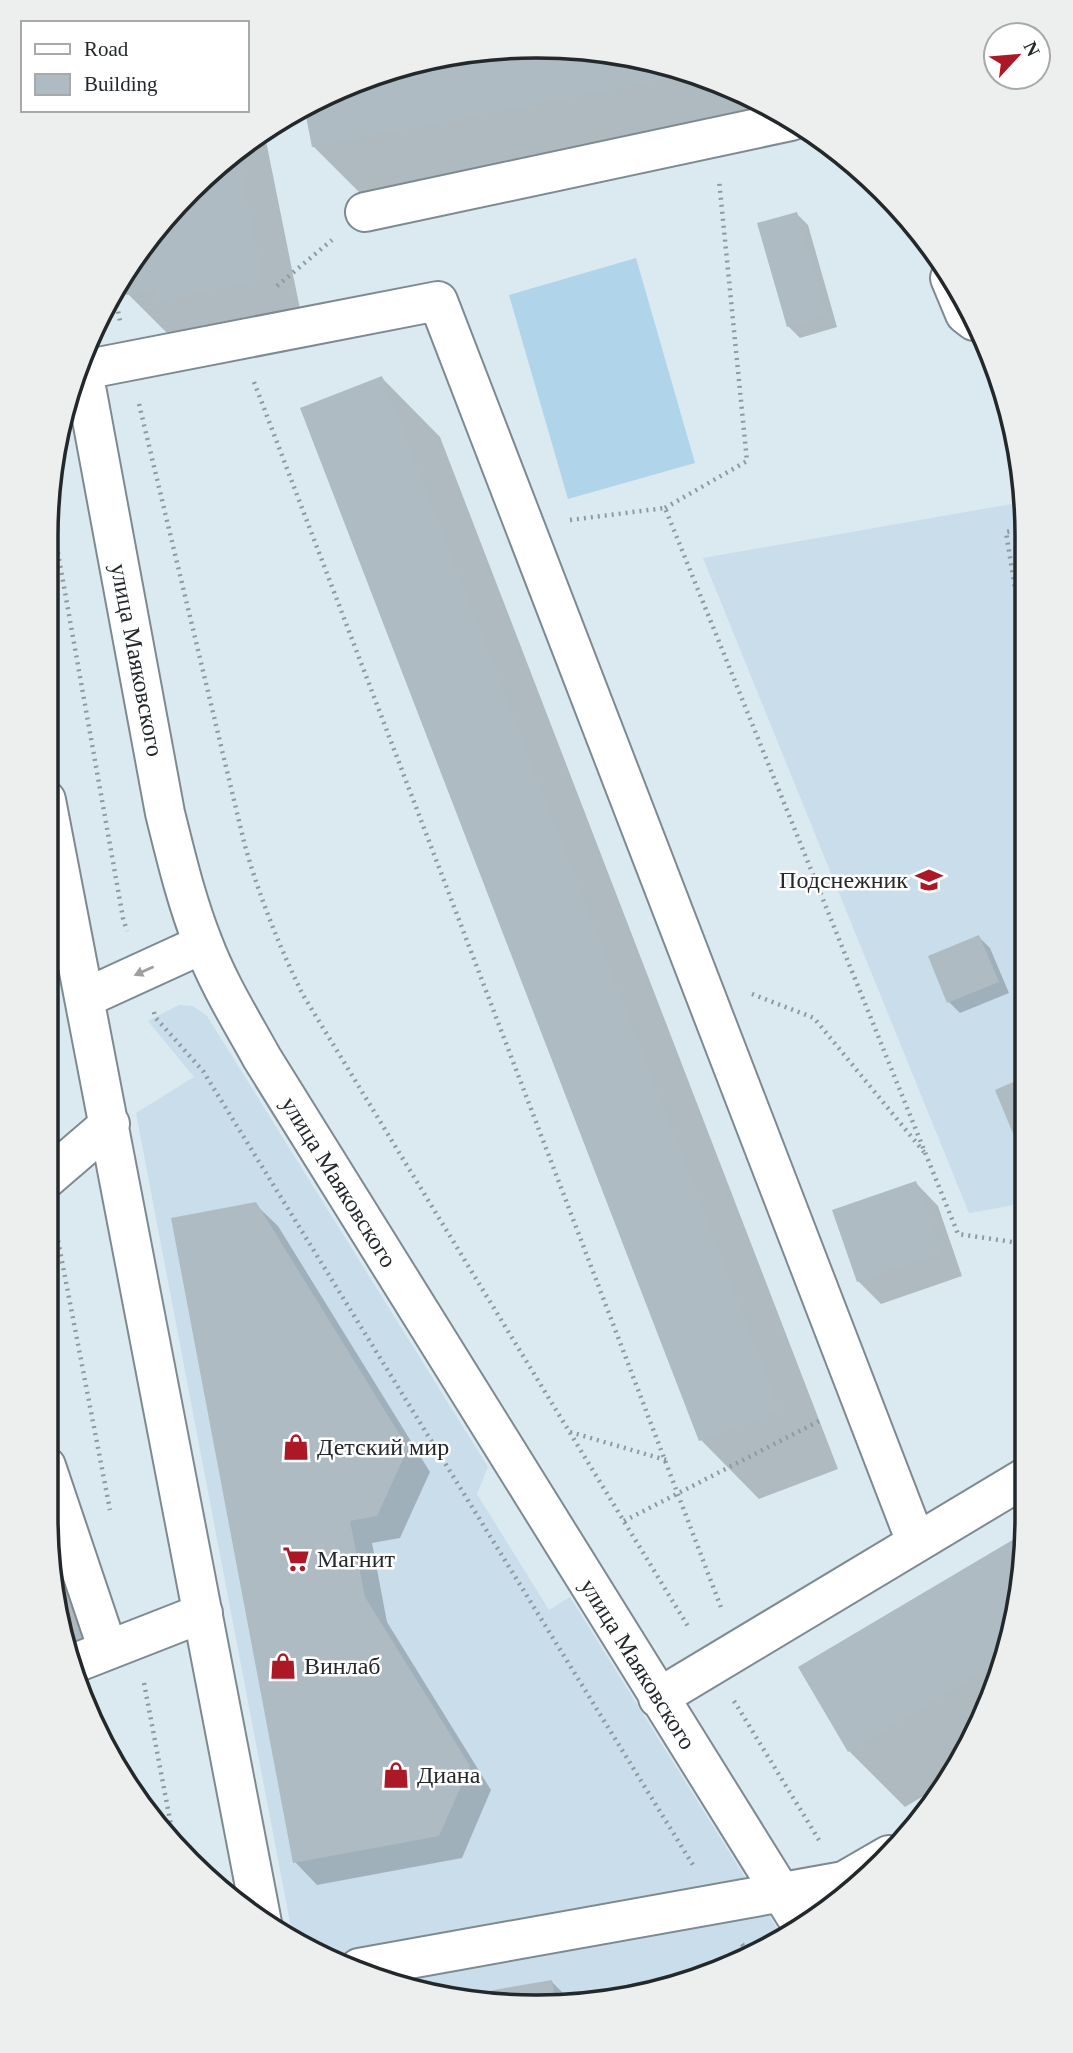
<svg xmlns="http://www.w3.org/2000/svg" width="1073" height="2053" font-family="'Times New Roman',serif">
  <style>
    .built { fill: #c9ddea }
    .garden { fill: #b0d4ea }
    .shadow { fill: #0003 }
    .building { fill: #aebbc3 }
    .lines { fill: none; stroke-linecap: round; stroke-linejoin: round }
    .minor-casing { stroke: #7d8a91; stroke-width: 42 }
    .path { stroke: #8f9a9f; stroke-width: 4.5; stroke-dasharray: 2 5; stroke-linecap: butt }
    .minor { stroke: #fff; stroke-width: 38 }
    .oneway { fill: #9c9ea0 }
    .labels { text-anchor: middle; stroke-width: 5; stroke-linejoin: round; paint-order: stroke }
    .street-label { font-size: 24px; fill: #23282b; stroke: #fff }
    .poi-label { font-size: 24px; fill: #23282b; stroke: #fff; text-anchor: start }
    .rim { fill: none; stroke: #23282b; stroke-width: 3.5 }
  </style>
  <rect width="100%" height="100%" fill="#dbe9f1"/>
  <path class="built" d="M 1023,502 L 1025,1203 L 969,1213 L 703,558 Z
    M 179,1005 L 193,1006 L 207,1016 L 488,1467 L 477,1494 L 549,1610 L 570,1597 L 781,1935 L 725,1970 L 569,2006 L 410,1991 L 293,1938 L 136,1113 L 194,1077 L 148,1021 Z"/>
  <path class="garden" d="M 636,258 L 695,463 L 568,499 L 509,295 Z"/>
  <path class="shadow" d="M 569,47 L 664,62 L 754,96 L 783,116 L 363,196 L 313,146 L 305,105 L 379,71 L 473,50 Z
    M 264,131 L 302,319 L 168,334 L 128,294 L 124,275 L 147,237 L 213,167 Z
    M 797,214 L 808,225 L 837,327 L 800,338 L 788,326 Z
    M 382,378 L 440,437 L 838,1469 L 759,1499 L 701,1440 L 302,409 Z
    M 979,937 L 990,948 L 1009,993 L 960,1013 L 949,1002 Z
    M 916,1183 L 938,1206 L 962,1276 L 881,1304 L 858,1281 Z
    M 255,1204 L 278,1226 L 430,1472 L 400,1538 L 372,1543 L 387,1622 L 491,1790 L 462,1858 L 317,1885 L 295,1862 Z
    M 46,1516 L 105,1661 L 72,1674 Z
    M 1026,1534 L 1026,1548 L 1011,1644 L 977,1734 L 947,1782 L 905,1807 L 849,1751 L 800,1668 Z
    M 552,1982 L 575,2005 L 569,2006 L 468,1997 Z"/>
  <path class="building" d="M 569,47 L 664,62 L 694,74 L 312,147 L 304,106 L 379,71 L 473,50 Z
    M 237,150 L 263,279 L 157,301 L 155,289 L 126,295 L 123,277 L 147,237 L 213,167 Z
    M 797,212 L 827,316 L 787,327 L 757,223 Z
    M 382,376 L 780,1411 L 699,1441 L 300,408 Z
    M 1024,613 L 1024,637 L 1015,633 Z
    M 979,935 L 999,982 L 947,1003 L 928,956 Z
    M 1025,1077 L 1025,1145 L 1019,1148 L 995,1090 Z
    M 916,1181 L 941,1253 L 857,1282 L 832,1210 Z
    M 256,1202 L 408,1448 L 377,1516 L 350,1521 L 365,1597 L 470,1766 L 439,1836 L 293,1863 L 171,1218 Z
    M 1026,1532 L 1026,1548 L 1011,1644 L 1005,1658 L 848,1752 L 798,1667 Z
    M 552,1980 L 556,2005 L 462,1996 L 505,1988 Z"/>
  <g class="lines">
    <defs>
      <path id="minor" d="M 365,212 L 791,121
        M 950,278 L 965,314 L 974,321
        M 81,360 L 165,813 C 176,857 186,900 203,943 C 218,983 241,1020 262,1058 L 800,1923
        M 83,370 L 438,301 L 916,1542
        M 46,800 L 262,1923
        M 85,998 L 203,944
        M 46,1179 L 110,1124
        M 46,1466 L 108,1650
        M 70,1665 L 203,1613
        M 658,1698 L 1026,1477
        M 359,1968 L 844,1881 L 889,1855"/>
    </defs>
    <use href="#minor" class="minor-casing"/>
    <path class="path" d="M 277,286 L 332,240
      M 114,291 L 120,321
      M 254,382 L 722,1610
      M 139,404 L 245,846 C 260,898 279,946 303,995 L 689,1628
      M 48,497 L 123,918 L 127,931
      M 665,508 L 747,461 L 719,180
      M 570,520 L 665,508 L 958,1234 L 1026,1244
      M 1023,529 L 1006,532 L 1016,595 L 1024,594
      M 752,994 L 814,1018 L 924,1152
      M 154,1012 L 155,1017 L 203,1071 L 693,1865
      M 54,1220 L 110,1510
      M 570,1432 L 666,1460
      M 624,1521 L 823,1419
      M 144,1683 L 174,1841
      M 734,1701 L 819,1840
      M 742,1944 L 749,1955"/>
    <use href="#minor" class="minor"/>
  </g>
  <defs><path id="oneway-solid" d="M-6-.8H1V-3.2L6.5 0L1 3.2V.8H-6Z" transform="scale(1.75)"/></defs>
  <use class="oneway" href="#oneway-solid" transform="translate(144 971) rotate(156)"/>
  <defs>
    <symbol id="school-bare" viewBox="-9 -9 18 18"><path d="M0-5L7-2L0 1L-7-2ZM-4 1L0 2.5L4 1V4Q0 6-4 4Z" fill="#ac1826" stroke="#fff" stroke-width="2.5" paint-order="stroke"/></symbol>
    <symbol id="shop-bare" viewBox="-9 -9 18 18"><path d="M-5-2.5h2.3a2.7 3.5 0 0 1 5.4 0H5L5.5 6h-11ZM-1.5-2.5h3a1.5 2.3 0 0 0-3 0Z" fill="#ac1826" stroke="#fff" stroke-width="2.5" paint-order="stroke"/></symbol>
    <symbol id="supermarket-bare" viewBox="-9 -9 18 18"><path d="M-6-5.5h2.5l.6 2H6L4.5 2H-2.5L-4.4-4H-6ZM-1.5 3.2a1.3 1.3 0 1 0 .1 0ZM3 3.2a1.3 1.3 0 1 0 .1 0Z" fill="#ac1826" stroke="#fff" stroke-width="2.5" paint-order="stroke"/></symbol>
  </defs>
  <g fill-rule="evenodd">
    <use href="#school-bare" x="910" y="861" width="38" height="38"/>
    <use href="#shop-bare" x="277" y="1428" width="38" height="38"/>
    <use href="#supermarket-bare" x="277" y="1540" width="38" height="38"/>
    <use href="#shop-bare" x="264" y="1647" width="38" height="38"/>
    <use href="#shop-bare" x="377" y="1756" width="38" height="38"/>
  </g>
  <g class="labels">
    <g class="street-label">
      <text transform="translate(137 660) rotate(79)" y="8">улица Маяковского</text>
      <text transform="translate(339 1182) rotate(58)" y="8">улица Маяковского</text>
      <text transform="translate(638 1664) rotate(58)" y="8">улица Маяковского</text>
    </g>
    <g class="poi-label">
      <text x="908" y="888" text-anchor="end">Подснежник</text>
      <text x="317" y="1455">Детский мир</text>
      <text x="317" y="1567">Магнит</text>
      <text x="304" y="1674">Винлаб</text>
      <text x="417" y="1783">Диана</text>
    </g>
  </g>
  <path d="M0 0H1073V2053H0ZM536 58H537A478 478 0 0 1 1015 536V1517A478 478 0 0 1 537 1995H536A478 478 0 0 1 58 1517V536A478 478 0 0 1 536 58Z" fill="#edeeee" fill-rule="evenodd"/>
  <path class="rim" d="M536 58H537A478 478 0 0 1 1015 536V1517A478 478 0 0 1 537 1995H536A478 478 0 0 1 58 1517V536A478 478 0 0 1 536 58Z"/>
  <rect x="21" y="21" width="228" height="91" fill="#ffffff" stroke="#a7a9aa" stroke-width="2"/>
  <rect x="35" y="44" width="35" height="10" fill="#ffffff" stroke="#a7a9aa" stroke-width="2"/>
  <text x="84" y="56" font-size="21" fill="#23282b">Road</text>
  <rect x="35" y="74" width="35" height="21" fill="#aebbc3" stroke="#a7a9aa" stroke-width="2"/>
  <text x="84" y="91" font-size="21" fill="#23282b">Building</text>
  <g transform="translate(1017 56) rotate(64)"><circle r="33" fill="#ffffff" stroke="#a7a9aa" stroke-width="2"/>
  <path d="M0-5L12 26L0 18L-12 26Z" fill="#ac1826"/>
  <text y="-10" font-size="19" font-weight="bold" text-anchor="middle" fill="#23282b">N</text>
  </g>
</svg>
